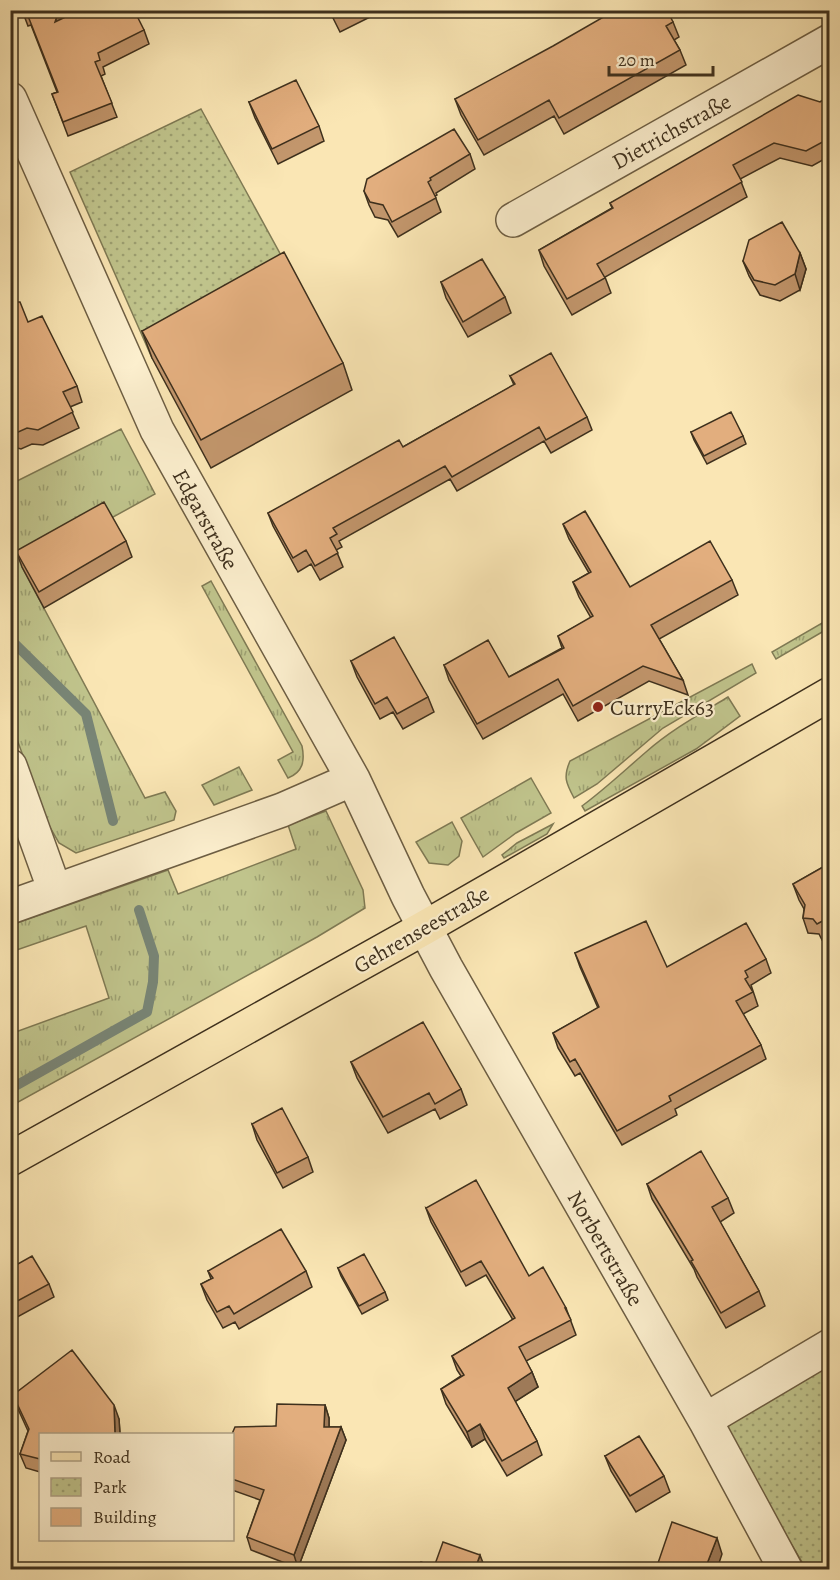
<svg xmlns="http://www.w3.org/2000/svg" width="840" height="1580" font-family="Alegreya,serif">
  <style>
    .grass { fill: url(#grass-tufts); stroke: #7f7a54; stroke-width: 1.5 }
    .park { fill: url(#park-dots); stroke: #7f7a54; stroke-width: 1.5 }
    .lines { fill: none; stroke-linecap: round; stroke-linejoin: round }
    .stream { stroke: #788576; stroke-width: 10 }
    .minor-casing { stroke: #6d5e43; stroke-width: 36 }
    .major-casing { stroke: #3e301d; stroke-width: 36 }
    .minor { stroke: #fcefce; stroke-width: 33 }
    .major { stroke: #fae6b4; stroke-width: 33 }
    .wall { fill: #c2966c; stroke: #3e301d; stroke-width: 1.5 }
    .shaded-wall { fill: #9e7a58; stroke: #3e301d; stroke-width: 1.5 }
    .building { fill: #e2ae7e; stroke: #3e301d; stroke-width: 1.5 }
    .poi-dot { fill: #8f2418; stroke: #fcefce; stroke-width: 2 }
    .labels { text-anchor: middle; stroke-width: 4.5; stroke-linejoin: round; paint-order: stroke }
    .street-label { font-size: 22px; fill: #3e301d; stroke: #fcefce }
    .poi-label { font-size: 22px; fill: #3e301d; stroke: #fcefce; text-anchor: start }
  </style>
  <defs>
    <pattern id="grass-tufts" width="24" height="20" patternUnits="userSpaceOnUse" patternTransform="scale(1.5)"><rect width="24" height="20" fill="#c0c48c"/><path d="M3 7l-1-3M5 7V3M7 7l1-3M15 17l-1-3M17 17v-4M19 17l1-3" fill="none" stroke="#9da072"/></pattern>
    <pattern id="park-dots" width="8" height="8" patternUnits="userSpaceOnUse" patternTransform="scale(1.5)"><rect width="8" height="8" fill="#c0c48c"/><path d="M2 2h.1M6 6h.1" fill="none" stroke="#9da072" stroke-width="1.8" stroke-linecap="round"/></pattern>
  </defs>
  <rect width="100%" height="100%" fill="#fae6b4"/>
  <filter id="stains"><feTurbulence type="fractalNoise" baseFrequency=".00333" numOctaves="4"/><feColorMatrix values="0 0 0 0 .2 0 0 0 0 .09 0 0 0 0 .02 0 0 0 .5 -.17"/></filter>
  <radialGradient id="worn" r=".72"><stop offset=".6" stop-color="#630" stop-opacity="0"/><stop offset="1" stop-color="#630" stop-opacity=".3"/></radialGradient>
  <path class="grass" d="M 121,429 L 155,494 L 22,567 L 145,798 L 165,792 L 176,811 L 174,820 L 76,853 L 59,843 L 48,824 L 11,723 L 11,484 Z
    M 211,581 L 302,746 C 305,761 303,772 288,778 L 278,760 L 293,752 L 202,586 Z
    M 829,619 L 829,628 L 776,659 L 772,652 Z
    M 752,664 L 756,673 L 663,728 L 597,784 L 574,798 C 566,783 563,777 570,761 Z
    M 728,697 L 740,716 L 696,749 L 585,811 L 582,806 C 605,789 625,770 646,752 C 671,730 700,714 728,697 Z
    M 239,767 L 252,790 L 214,805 L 202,785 Z
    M 531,778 L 551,813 L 516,833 L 483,857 L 461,818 Z
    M 326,811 L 363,890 L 365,908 L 317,937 L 11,1106 L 10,1034 L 109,998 L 86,926 L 11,952 L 11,925 L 168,870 L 178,894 L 296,849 L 288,825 Z
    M 452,822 L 462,841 L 459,856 L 448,865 L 429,863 L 416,842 Z
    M 553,824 L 547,834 L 504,858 L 502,855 L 517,843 Z"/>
  <path class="park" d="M 201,109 L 294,279 L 152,358 L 70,172 Z
    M 829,1358 L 829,1569 L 806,1569 L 718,1420 Z"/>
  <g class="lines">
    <path class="stream" d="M 10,639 L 86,714 L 113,821
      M 10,1089 L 147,1012 L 153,982 L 154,956 L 139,910"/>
    <defs>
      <path id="minor" d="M 10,99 L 157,430 L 353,779 L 408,896 L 446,968 L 705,1420 L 786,1570
        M 513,220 L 830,41
        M 10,766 L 55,891
        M 10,907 L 282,810 L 353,779
        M 705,1420 L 830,1346"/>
      <path id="major" d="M 10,1159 L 424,928 L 830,694"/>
    </defs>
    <use href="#minor" class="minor-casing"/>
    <use href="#major" class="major-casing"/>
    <use href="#minor" class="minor"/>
    <use href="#major" class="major"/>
  </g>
  <path class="wall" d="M 22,10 L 69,10 L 67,17 L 144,30 L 149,44 L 103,67 L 105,74 L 101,76 L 117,117 L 68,136 L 52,94 L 57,92 L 31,25 L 28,26 Z
    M 329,10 L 377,10 L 378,13 L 340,32 Z
    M 673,22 L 679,37 L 674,40 L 680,50 L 686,65 L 564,134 L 554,116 L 484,155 L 461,115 L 455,99 Z
    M 830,96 L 830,156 L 812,166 L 780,158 L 740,179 L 747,197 L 605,277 L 611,293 L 572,315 L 544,266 L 539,250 L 612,208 L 610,203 L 820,102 Z
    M 249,102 L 319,126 L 324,141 L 278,164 L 255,118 Z
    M 470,154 L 475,169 L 436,193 L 437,195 L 435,196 L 441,212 L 398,237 L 388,220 L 375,217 L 369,205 L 364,191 Z
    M 800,253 L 806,269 L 800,290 L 780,301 L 760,295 L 749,276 L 743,261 Z
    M 441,282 L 505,297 L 511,313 L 468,337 L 446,298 Z
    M 10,298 L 12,302 L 77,386 L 82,402 L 70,407 L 79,428 L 43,445 L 32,444 L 21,449 L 10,446 Z
    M 142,331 L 343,363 L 352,390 L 211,468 L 152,358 Z
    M 510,376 L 587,417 L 592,430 L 551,453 L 544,441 L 457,491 L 450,479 L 339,541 L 342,547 L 336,550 L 343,567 L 320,580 L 311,564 L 298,572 L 273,526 L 268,513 L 403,447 L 514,385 Z
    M 691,432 L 743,436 L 746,444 L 707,464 L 694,440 Z
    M 563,524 L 630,587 L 732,580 L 738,595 L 659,639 L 683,680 L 688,695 L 649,681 L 578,721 L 563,694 L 483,739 L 449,680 L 444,665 L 509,677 L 562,648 L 558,636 L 591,618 L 579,597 L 573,582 L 589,573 L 569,539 Z
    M 126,541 L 132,557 L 44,608 L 22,567 L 16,551 Z
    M 351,661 L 428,697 L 434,712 L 403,729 L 393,712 L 380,719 L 357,677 Z
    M 830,863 L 830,936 L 822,940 L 819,934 L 808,933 L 803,918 L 804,909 L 799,900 L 793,884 Z
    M 575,953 L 667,967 L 766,959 L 771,973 L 751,985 L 758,1006 L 743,1014 L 761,1045 L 766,1059 L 675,1109 L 677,1115 L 622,1145 L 580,1073 L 575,1076 L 558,1048 L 553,1033 L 598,1008 L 580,967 Z
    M 351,1062 L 461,1089 L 467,1105 L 440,1119 L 435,1109 L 388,1133 L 357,1078 Z
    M 252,1124 L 308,1157 L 313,1172 L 283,1188 L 257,1140 Z
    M 647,1184 L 728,1198 L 734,1213 L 720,1222 L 759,1291 L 765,1306 L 726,1328 L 697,1277 L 694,1269 L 652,1199 Z
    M 426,1208 L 529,1276 L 566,1308 L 576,1335 L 526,1361 L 532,1372 L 538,1387 L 515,1401 L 537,1441 L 542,1455 L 507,1476 L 485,1439 L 472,1447 L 446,1404 L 441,1389 L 461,1376 L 457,1370 L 452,1356 L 513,1320 L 486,1275 L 466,1286 L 431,1222 Z
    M 10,1260 L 18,1264 L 49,1284 L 54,1297 L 10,1321 Z
    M 338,1268 L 385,1292 L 388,1300 L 362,1314 L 341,1276 Z
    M 208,1271 L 306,1271 L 312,1287 L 239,1329 L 235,1322 L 223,1328 L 207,1300 L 201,1284 L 211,1279 Z
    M 13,1395 L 119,1419 L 120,1434 L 40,1434 L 40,1472 L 26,1468 L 20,1454 L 28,1431 L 18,1409 Z
    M 325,1405 L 329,1418 L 329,1427 L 341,1427 L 346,1440 L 298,1568 L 251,1550 L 247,1537 L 260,1500 L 232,1490 L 232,1434 L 276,1426 Z
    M 605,1456 L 664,1476 L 670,1492 L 636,1512 L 611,1471 Z"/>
  <path class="shaded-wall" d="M 59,10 L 69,10 L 61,36 L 55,22 Z
    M 800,253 L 806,269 L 800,290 L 795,274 Z
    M 532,1372 L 538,1387 L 513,1403 L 508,1388 Z
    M 114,1405 L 119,1419 L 120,1434 L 115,1434 Z
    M 325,1405 L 329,1418 L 329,1440 L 324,1427 Z
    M 480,1424 L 485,1439 L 472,1447 L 467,1432 Z
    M 341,1427 L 346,1440 L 298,1568 L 294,1555 Z
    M 717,1538 L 722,1554 L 717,1569 L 705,1569 Z
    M 480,1555 L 485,1568 L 484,1569 L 475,1569 Z"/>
  <path class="building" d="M 23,10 L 59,10 L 55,22 L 80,10 L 134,10 L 144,30 L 98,53 L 100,60 L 95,62 L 112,103 L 63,122 L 52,94 L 58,92 L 26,11 L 23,12 Z
    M 332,10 L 345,10 L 334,16 Z
    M 608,10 L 667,10 L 673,22 L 666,26 L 680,50 L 559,118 L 549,100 L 478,140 L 455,99 L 553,46 L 607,15 L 605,12 Z
    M 296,80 L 319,126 L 272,149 L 249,102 Z
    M 798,95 L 820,102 L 830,96 L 830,138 L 806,151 L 774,143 L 733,165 L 742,182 L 597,264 L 605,278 L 567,299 L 539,250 L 613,208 L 610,203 Z
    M 454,129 L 470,154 L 430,178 L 431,180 L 428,182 L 436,198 L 392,222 L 383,205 L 370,202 L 364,191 L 367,179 Z
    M 782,222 L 800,253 L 795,274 L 775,285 L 754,280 L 743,261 L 749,240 Z
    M 284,252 L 343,363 L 201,440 L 142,331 Z
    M 482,259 L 505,297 L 463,322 L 441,282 Z
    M 10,298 L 12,302 L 20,302 L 28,322 L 42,316 L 77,386 L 63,392 L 73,412 L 38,430 L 27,428 L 16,433 L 10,432 Z
    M 551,353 L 587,417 L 546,440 L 539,427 L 452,477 L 445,466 L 333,528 L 337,534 L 330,538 L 338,553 L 315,566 L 306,550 L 293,558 L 268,513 L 399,440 L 403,447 L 515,384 L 510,376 Z
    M 731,412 L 743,436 L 704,456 L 691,432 Z
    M 830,483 L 830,494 L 825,486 Z
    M 104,502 L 126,541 L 39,592 L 16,551 Z
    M 585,511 L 630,587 L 710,541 L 732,580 L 651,625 L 683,680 L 643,666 L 573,706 L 558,679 L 477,724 L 444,665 L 488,640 L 509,677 L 564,648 L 558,636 L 593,616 L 573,582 L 591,572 L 563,524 Z
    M 394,637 L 428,697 L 397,714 L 387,697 L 375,704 L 351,661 Z
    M 830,863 L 830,917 L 817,924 L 813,919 L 803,918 L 805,905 L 793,884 Z
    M 646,921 L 667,967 L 746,923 L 766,959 L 745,971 L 748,977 L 745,979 L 753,992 L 736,1001 L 761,1045 L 669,1096 L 671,1101 L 617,1131 L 575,1059 L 570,1062 L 553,1033 L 599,1007 L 575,953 Z
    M 423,1022 L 461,1089 L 435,1104 L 429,1093 L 383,1117 L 351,1062 Z
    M 282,1108 L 308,1157 L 277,1173 L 252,1124 Z
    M 701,1151 L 728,1198 L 712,1207 L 759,1291 L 721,1313 L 691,1261 L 693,1260 L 647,1184 Z
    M 476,1180 L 529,1276 L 543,1267 L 566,1308 L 565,1308 L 571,1320 L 519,1347 L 532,1372 L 508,1388 L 537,1441 L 502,1461 L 480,1424 L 467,1432 L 441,1389 L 464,1375 L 452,1356 L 515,1318 L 481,1261 L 461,1272 L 426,1208 Z
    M 281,1229 L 306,1271 L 234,1314 L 229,1306 L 217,1312 L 201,1284 L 213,1278 L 208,1271 Z
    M 364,1254 L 385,1292 L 359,1306 L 338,1268 Z
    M 32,1256 L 49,1284 L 10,1305 L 10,1260 L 15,1258 L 18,1264 Z
    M 72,1350 L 114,1405 L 115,1434 L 40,1434 L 40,1459 L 20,1454 L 29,1429 L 13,1395 Z
    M 277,1404 L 325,1405 L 324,1427 L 341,1427 L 294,1555 L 247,1537 L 264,1490 L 232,1479 L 232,1434 L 235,1427 L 276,1426 Z
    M 639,1436 L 664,1476 L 630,1496 L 605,1456 Z
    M 672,1522 L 717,1538 L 705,1569 L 656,1569 Z
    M 443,1542 L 480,1555 L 475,1569 L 418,1569 L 421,1562 L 434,1567 Z"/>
  <circle class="poi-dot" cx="598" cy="707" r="6"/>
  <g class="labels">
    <g class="street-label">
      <text transform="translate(671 131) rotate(-29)" y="8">Dietrichstraße</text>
      <text transform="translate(206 519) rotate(61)" y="8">Edgarstraße</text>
      <text transform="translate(421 929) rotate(-30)" y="8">Gehrenseestraße</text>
      <text transform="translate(606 1248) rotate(60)" y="8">Norbertstraße</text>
    </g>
    <g class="poi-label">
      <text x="610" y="715">CurryEck63</text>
    </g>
  </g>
  <rect width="840" height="1580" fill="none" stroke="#fae6b4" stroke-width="36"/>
  <rect x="12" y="12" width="816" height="1556" fill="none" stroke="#3e301d" stroke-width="3"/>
  <rect x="18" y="18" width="804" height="1544" fill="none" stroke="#3e301d" stroke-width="1.5"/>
  <rect x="39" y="1433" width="195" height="108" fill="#fcefce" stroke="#b0a387" stroke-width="1.5"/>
  <rect x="51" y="1452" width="30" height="9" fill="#fae6b4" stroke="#b0a387" stroke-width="1.5"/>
  <text x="93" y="1463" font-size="18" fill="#3e301d">Road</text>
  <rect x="51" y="1478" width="30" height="18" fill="url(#park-dots)" stroke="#b0a387" stroke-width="1.5"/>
  <text x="93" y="1493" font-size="18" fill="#3e301d">Park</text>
  <rect x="51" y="1508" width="30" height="18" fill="#e2ae7e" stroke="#b0a387" stroke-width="1.5"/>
  <text x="93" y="1523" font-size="18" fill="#3e301d">Building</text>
  <path d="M609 66v9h104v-9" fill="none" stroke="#3e301d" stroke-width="3"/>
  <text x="618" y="66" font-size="18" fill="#3e301d" stroke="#fcefce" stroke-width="4.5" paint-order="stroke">20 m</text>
  <rect width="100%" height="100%" filter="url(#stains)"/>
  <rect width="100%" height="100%" fill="url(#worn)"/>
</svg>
